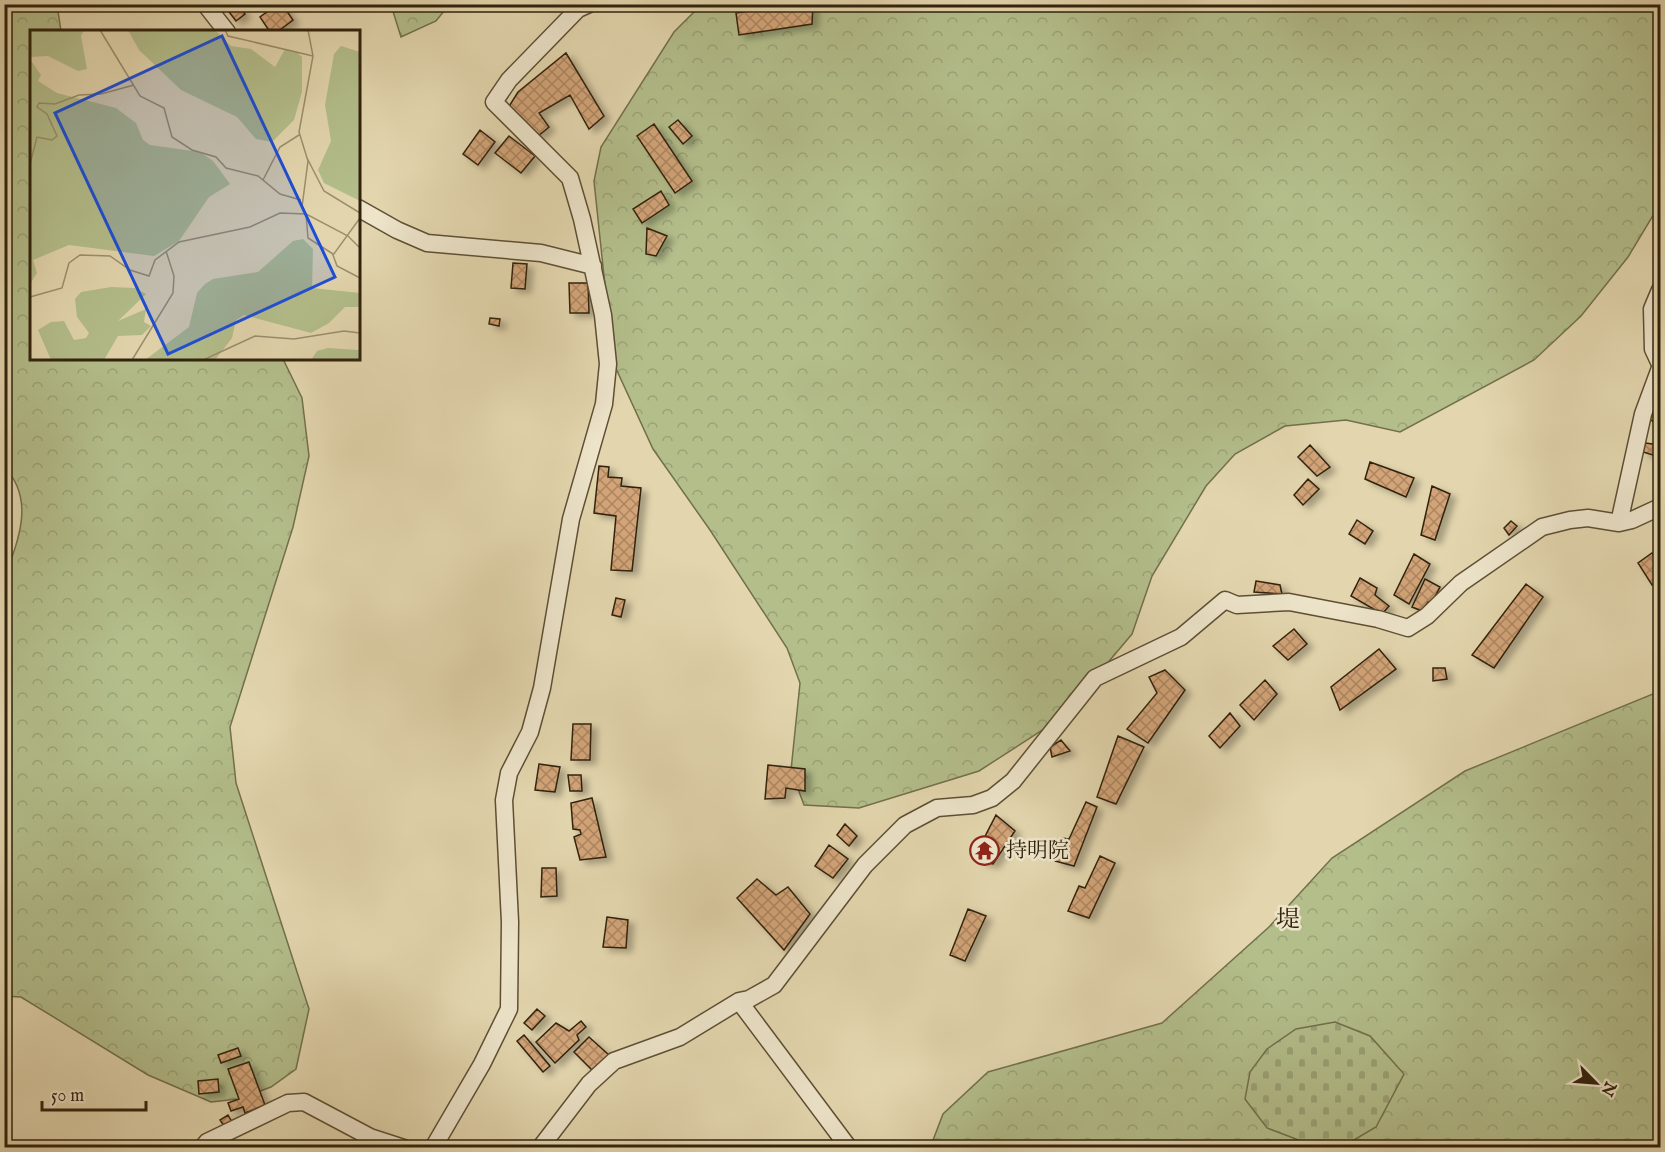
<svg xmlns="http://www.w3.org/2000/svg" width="1665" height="1152" font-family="'IM FELL English','Noto Serif JP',serif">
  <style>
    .forest { fill: url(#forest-crowns); stroke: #72704c; stroke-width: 1.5 }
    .cemetery { fill: url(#cemetery-stones); stroke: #72704c; stroke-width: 1.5 }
    .building { fill: url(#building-cross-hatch); stroke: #31220c; stroke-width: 1.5; filter: url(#shadow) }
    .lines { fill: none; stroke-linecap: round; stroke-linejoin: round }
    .street-casing { stroke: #5e4f34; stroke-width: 19 }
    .street { stroke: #ede4ca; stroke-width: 16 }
    .labels { text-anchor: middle; stroke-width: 5; stroke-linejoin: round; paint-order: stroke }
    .poi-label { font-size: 21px; fill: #31220c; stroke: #ede4ca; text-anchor: start }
    .quarter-label { font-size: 24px; fill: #31220c; stroke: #ede4ca }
    .inset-road { fill: none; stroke: #9c8e6d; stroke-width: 1.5 }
    .view { fill: #1d4ed8; fill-opacity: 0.15; stroke: #1d4ed8; stroke-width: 3 }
    .inset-edge { fill: none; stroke: #31220c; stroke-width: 3 }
  </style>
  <defs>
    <pattern id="forest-crowns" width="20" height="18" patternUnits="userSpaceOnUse" patternTransform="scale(1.5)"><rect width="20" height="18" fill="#b3be8b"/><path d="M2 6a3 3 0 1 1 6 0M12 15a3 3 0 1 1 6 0" fill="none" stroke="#9aa377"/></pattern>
    <pattern id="cemetery-stones" width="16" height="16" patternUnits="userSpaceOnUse" patternTransform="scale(1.5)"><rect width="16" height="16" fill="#b3be8b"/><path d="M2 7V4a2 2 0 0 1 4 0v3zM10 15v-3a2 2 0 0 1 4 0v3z" fill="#9aa377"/></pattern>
    <pattern id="building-cross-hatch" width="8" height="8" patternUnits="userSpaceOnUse" patternTransform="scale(1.5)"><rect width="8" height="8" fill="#d2a478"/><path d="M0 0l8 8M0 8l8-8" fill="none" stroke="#ab8561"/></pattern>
    <filter id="shadow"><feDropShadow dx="6" dy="4" stdDeviation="3" flood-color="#0004"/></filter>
  </defs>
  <rect width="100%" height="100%" fill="#e3d6ae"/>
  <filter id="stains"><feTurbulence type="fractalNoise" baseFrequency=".00333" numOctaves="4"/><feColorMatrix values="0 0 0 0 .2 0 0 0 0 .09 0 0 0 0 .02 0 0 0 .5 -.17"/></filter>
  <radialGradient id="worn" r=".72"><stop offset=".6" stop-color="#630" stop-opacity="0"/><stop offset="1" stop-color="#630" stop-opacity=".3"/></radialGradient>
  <path class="forest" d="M 5,5 L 57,5 L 61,31 L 32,32 L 32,358 L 283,359 L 302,398 L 309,456 L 293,527 L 230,727 L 236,783 L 309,1009 L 296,1069 L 271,1087 L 238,1099 L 211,1102 L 148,1075 L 21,997 L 5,996 L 4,578 C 18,542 36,499 4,467 Z
    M 391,5 L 391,4 L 449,5 L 436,21 L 401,37 Z
    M 701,5 L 1660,5 L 1660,204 L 1628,257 L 1581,316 L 1534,360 L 1400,432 L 1346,420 L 1285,426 L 1235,454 L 1206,486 L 1152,576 L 1132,634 L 1061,718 L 979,771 L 859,808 L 804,805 L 791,770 L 800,683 L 787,648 L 710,530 L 653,449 L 613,362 L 594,181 L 601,147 L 674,32 Z
    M 1660,691 L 1660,1142 L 1647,1148 L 930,1148 L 943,1114 L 988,1072 L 1162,1023 L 1269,927 L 1332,858 L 1465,771 Z"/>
  <path class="cemetery" d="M 1335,1022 L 1370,1036 L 1404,1074 L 1376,1127 L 1342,1147 L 1317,1147 L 1267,1128 L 1245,1099 L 1250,1072 L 1267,1049 L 1296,1029 Z"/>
  <path class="building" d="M 223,4 L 237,4 L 245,14 L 236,21 Z
    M 278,4 L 282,4 L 293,20 L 277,32 L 270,32 L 260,17 Z
    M 813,4 L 812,24 L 739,35 L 736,13 L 792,4 Z
    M 566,53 L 604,116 L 589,129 L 570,95 L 539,113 L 549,127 L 537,137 L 508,108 L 518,92 Z
    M 678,120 L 692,136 L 683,144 L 669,127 Z
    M 654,124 L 692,181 L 675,193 L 637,136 Z
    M 480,130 L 495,142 L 478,165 L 463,154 Z
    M 509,136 L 535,156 L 521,173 L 495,153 Z
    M 661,191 L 669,205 L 642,223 L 633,209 Z
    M 647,228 L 667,236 L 656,256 L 646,254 Z
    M 513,263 L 527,264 L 525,289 L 511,288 Z
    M 569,283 L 588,283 L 589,313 L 570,313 Z
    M 490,318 L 500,319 L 499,326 L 489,324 Z
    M 1655,397 L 1660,398 L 1660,424 L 1650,420 Z
    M 1645,443 L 1660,445 L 1660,457 L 1643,452 Z
    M 1310,445 L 1330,467 L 1317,476 L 1298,457 Z
    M 1370,462 L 1414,478 L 1406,497 L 1365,479 Z
    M 599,466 L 609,467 L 608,477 L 622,478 L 621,486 L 641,488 L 632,571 L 611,570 L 616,516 L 594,513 Z
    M 1308,479 L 1319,489 L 1303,505 L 1294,495 Z
    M 1432,486 L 1450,494 L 1435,540 L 1421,535 Z
    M 1357,520 L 1373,531 L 1365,544 L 1349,534 Z
    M 1511,521 L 1517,526 L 1509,535 L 1504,528 Z
    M 1652,553 L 1660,561 L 1660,579 L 1652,585 L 1638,563 Z
    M 1414,554 L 1430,564 L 1409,604 L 1394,595 Z
    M 1360,578 L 1377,588 L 1375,595 L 1389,606 L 1382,614 L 1351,596 Z
    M 1425,579 L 1440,587 L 1431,604 L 1428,602 L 1422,611 L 1412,607 Z
    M 1256,581 L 1280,585 L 1282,594 L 1254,592 Z
    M 1526,584 L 1543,597 L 1494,668 L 1472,655 Z
    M 616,598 L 625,600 L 621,617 L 612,615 Z
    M 1294,629 L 1307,644 L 1288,660 L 1273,646 Z
    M 1379,649 L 1396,669 L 1340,710 L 1331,687 Z
    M 1433,668 L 1445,668 L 1447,679 L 1433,681 Z
    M 1165,670 L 1185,690 L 1148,743 L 1127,729 L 1157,693 L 1149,677 Z
    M 1265,680 L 1277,694 L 1254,720 L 1240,705 Z
    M 1230,713 L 1240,726 L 1220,748 L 1209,736 Z
    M 573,724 L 591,724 L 590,760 L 571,760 Z
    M 1118,736 L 1144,747 L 1116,804 L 1097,797 Z
    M 1061,740 L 1070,751 L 1052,757 L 1050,747 Z
    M 539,764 L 560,767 L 555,792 L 535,790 Z
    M 768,765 L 805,769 L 805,791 L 786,788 L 785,798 L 765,799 Z
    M 568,775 L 581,775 L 582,791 L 570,791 Z
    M 592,798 L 606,857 L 580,860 L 574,837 L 581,834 L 580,830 L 573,829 L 571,803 Z
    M 1086,802 L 1097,807 L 1074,866 L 1055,861 L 1062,838 L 1069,839 Z
    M 996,815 L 1015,831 L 993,864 L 980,861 L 983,855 L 977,852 Z
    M 845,824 L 857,836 L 849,846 L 837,835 Z
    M 829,845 L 848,859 L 833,878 L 815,866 Z
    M 1100,856 L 1115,863 L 1089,918 L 1068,911 L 1079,886 L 1085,888 Z
    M 542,868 L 556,868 L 557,896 L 541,897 Z
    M 757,879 L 776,895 L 788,887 L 810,914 L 784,950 L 737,898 Z
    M 968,909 L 986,916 L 965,961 L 950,955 Z
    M 607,917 L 628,920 L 626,948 L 603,947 Z
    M 537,1009 L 545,1016 L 532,1030 L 524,1023 Z
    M 581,1021 L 586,1027 L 577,1035 L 579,1040 L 555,1063 L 536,1042 L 556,1023 L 569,1031 Z
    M 524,1035 L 550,1066 L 543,1072 L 517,1041 Z
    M 589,1037 L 610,1056 L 594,1072 L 574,1052 Z
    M 238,1048 L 241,1056 L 221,1063 L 218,1055 Z
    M 249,1062 L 265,1105 L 245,1113 L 243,1107 L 231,1111 L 228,1103 L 239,1099 L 228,1069 Z
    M 218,1079 L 219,1092 L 199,1094 L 198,1081 Z
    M 228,1115 L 232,1122 L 224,1126 L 220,1120 Z"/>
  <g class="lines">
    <defs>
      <path id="street" d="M 205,4 L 227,32
        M 358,208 L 397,230 L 427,243 L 541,253 L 593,266
        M 1660,290 L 1652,309 L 1653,349 L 1660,364
        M 1619,523 L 1643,414 L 1660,368
        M 739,1001 L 849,1148
        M 202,1148 L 207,1142 L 288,1103 L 304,1102 L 370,1137 L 404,1148
        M 433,1148 L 482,1064 L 509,1009 L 510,922 L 504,800 L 509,773 L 530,732 L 542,688 L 571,519 L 604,404 L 608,364 L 603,315 L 582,219 L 570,178 L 494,102 L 509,80 L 578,9 L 589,4
        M 540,1148 L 589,1084 L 614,1061 L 680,1037 L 739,1001 L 749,999 L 774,985 L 865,865 L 905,825 L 937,808 L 973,805 L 992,798 L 1013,781 L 1095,678 L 1181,637 L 1225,600 L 1237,605 L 1289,602 L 1378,619 L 1408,628 L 1427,616 L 1461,583 L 1542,527 L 1570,520 L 1588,518 L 1619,523 L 1632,520 L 1660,507"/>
    </defs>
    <use href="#street" class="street-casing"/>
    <use href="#street" class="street"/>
  </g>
  <defs>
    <symbol id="temple-ring" viewBox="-11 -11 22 22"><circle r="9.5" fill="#ede4ca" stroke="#8f2418" stroke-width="1.5"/><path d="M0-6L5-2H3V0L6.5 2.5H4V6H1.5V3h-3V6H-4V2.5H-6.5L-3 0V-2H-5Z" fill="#8f2418"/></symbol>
  </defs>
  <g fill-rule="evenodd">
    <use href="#temple-ring" x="968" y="834" width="33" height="33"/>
  </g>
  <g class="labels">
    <g class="poi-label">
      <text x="1006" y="857">持明院</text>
    </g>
    <g class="quarter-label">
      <text x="1288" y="927">堤</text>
    </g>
  </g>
  <g transform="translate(30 30)">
    <rect width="330" height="330" fill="#e3d6ae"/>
    <path d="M 0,0 L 54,0 L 51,6 L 57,39 L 48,41 L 18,26 L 0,27 ZM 98,0 L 185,0 L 201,16 L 221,19 L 245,37 L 255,19 L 267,22 L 272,27 L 272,62 L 264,90 L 242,112 L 226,109 L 207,87 L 151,60 L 109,20 ZM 311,16 L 330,22 L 330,171 L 294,153 L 288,140 L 301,111 L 295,75 L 304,24 ZM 0,29 L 11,45 L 8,51 L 27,63 L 86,78 L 106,93 L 113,110 L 120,115 L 170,122 L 183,131 L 200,154 L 179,167 L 149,211 L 124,226 L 39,215 L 3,230 L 7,243 L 0,254 ZM 273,209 L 283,219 L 282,258 L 330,263 L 330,277 L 315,277 L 299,293 L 281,303 L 214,285 L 206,290 L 202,308 L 185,330 L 115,330 L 159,297 L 167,263 L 175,254 L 183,249 L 228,242 L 263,211 ZM 81,257 L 105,258 L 116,264 L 88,291 L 116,279 L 114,292 L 121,296 L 112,305 L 88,306 L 74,330 L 21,330 L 8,300 L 21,292 L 34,291 L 44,310 L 56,308 L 59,303 L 47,287 L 45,269 L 51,262 ZM 298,318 L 329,320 L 330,330 L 281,330 L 287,321 Z" fill="#b3be8b"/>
    <path d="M195 60a11 11 0 1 1 22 0a11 11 0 1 1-22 0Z" fill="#b3be8b"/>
    <path class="inset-road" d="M 70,0 L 110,66 L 134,78 L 142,107 L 162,120 L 186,127 L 196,138 L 228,146 L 250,164 L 271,170M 195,0 L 198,6 L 283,26M 278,0 L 283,26 L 269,102 L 278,131 L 272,177 L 276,184 L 318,206 L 330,218M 277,128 L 294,161 L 330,183M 0,134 L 7,107 L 22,110 L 27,106 L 17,84 L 7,77 L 9,73 L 25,74 L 49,65 L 71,64 L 104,55M 233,150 L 250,117 L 269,105M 330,188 L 303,225 L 307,236 L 330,248M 0,267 L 32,258 L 39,233 L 50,225 L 80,226 L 100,240 L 119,246 L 125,230 L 149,212 L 220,197 L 250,183 L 276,184 L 278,208 L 303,224M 102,330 L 143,263 L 144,246 L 136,221M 173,330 L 225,306 L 264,309 L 314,301 L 330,303"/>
    <path class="view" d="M 192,6 L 305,247 L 138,324 L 25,83 Z"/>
    <rect width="330" height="330" class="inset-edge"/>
  </g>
  <rect width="1665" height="1152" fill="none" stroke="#e3d6ae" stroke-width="24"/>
  <rect x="6" y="6" width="1653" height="1140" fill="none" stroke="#31220c" stroke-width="3"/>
  <rect x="12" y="12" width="1641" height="1128" fill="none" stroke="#31220c" stroke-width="1.5"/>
  <g transform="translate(1596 1083) rotate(115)" stroke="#ede4ca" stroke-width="4.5" paint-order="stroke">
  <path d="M0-4.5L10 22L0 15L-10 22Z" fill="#31220c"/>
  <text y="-9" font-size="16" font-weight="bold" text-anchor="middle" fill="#31220c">N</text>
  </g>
  <path d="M42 1101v9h104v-9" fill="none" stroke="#31220c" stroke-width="3"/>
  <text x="51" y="1101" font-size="18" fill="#31220c" stroke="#ede4ca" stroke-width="4.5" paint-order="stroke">50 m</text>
  <rect width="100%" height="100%" filter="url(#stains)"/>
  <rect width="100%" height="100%" fill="url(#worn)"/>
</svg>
